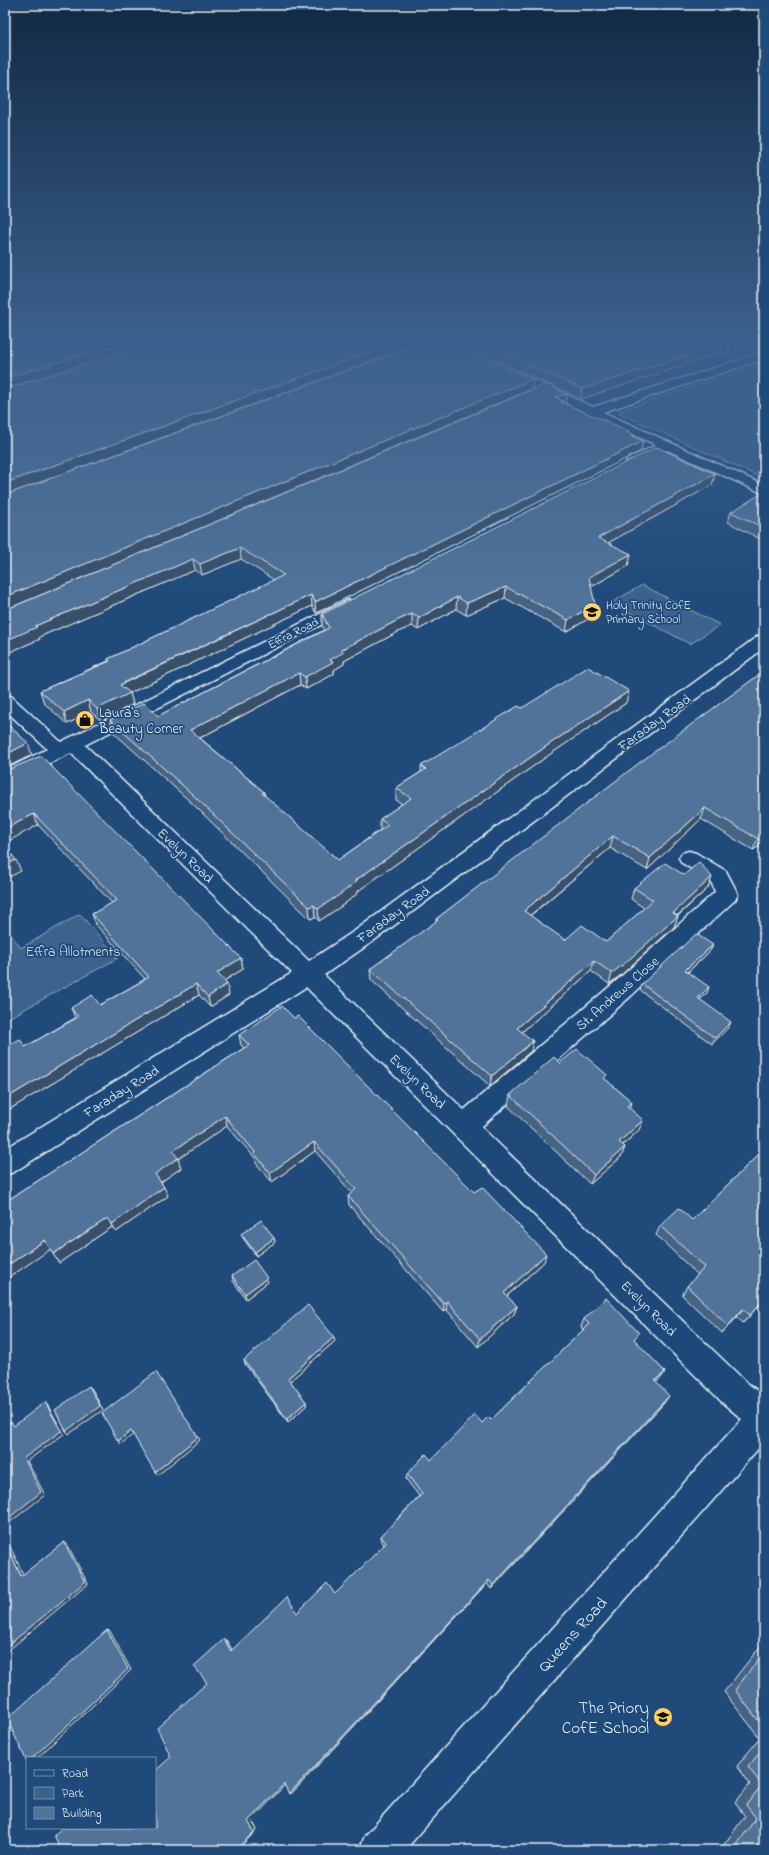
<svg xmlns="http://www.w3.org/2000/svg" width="769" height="1855" font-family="'Indie Flower',sans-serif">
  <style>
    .green { fill: #3c628c; stroke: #92aac2 }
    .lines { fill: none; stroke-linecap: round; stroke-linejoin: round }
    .minor-casing { stroke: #e8f1f8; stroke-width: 3 }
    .minor { fill: #1f4a7a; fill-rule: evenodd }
    .wall { fill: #466384; stroke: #e8f1f8 }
    .shaded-wall { fill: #39506b; stroke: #e8f1f8 }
    .building { fill: #517399; stroke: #e8f1f8 }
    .labels { text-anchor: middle; stroke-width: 3.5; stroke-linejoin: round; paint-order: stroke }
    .far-poi-label { font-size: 12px; fill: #e8f1f8; stroke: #1f4a7a; text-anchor: start }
    .far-street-label { font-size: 12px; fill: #e8f1f8; stroke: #1f4a7a }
    .poi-label { font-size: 14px; fill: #e8f1f8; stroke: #1f4a7a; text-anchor: start }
    .street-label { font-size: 14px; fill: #e8f1f8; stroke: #1f4a7a }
    .park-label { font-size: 14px; fill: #d7e3ed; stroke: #1f4a7a }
    .near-street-label { font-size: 17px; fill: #e8f1f8; stroke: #1f4a7a }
    .near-poi-label { font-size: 17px; fill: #e8f1f8; stroke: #1f4a7a; text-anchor: end }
  </style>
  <rect width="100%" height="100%" fill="#1f4a7a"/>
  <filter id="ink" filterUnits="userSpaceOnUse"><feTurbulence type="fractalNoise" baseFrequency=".025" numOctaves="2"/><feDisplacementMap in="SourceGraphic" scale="8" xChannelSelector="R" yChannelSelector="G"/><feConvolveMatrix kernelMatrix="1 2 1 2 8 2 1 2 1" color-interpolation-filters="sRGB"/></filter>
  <g filter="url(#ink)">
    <path class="green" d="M 764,363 L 764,479 L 619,413 L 619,411 Z
      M 642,585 L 720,625 L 690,644 L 611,603 Z
      M 80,914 L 118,958 L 5,1020 L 5,926 L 21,948 Z"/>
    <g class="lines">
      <defs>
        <path id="minor" d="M 425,338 L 439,338 L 465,349 L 467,351 L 465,353 L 457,353 L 426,340 Z
          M 764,352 L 764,359 L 603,412 L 764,485 L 764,494 L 667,450 L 638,465 L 628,465 L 626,462 L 628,459 L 656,445 L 501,373 L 499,371 L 505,368 L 509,369 L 593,407 Z
          M 348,600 L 354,602 L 356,605 L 354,608 L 85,745 L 309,961 L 356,930 L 758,636 L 764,635 L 764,648 L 372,942 L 324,975 L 464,1110 L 615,982 L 715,892 L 711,881 L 682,863 L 679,858 L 682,853 L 689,851 L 696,853 L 726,871 L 738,894 L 735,900 L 631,996 L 481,1127 L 746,1382 L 764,1396 L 764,1442 L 405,1850 L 359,1850 L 365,1836 L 742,1419 L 724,1404 L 306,987 L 14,1172 L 5,1175 L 5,1149 L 292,973 L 71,753 L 5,784 L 5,770 L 47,749 L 5,710 L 5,695 L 11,696 L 61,742 Z"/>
      </defs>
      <use href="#minor" class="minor-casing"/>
      <use href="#minor" class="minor"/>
    </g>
    <path class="wall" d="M 5,338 L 426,338 L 426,341 L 532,389 L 40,595 L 567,394 L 565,404 L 634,435 L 634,437 L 641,451 L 316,613 L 312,606 L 130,693 L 133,704 L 101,721 L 91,712 L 67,724 L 44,703 L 40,691 L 108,661 L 108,659 L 274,580 L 241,559 L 202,575 L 195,570 L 39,637 L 40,639 L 5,654 Z
      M 442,338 L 496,338 L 463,345 Z
      M 764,341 L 737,349 L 736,355 L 721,353 L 581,399 L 478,352 L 479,343 Z
      M 715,474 L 712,485 L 608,543 L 631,554 L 628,566 L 591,587 L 593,616 L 566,632 L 505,598 L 466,615 L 456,609 L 418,630 L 412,626 L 398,632 L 344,661 L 344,664 L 334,670 L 334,674 L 306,689 L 300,685 L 200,738 L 264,792 L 265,796 L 338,860 L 380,830 L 380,819 L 402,804 L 396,800 L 396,788 L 421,772 L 421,766 L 522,708 L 626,703 L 549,755 L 358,891 L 358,893 L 343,905 L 319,921 L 315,917 L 310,919 L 195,806 L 113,732 L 110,720 L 158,716 L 324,630 L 322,626 L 322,614 Z
      M 764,497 L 764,541 L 728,522 L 731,512 Z
      M 764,671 L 764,850 L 758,847 L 753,850 L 701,819 L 647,870 L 610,848 L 530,916 L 565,940 L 606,942 L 644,908 L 631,899 L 634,888 L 684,875 L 708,888 L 678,916 L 674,927 L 621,975 L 609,984 L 591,971 L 522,1032 L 531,1051 L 490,1086 L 371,980 L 370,969 L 436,922 L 436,919 Z
      M 5,771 L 241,958 L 243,969 L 224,981 L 229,995 L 210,1007 L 199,995 L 5,1112 L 5,1047 L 25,1047 L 75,1018 L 71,1008 L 100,1005 L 145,979 L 96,925 L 92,914 L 112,903 L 38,825 Z
      M 713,945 L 710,951 L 688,972 L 707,993 L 700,999 L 728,1028 L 712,1044 L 640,990 L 642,984 Z
      M 764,955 L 764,965 L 760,963 Z
      M 239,1035 L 544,1262 L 507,1296 L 517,1306 L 514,1314 L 478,1347 L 446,1309 L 443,1312 L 349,1205 L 348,1196 L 352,1193 L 315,1151 L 272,1182 L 256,1163 L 255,1158 L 227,1126 L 178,1159 L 181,1168 L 161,1182 L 168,1196 L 116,1232 L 112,1227 L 59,1263 L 50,1249 L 5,1280 L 5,1202 L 244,1048 L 241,1045 Z
      M 560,1063 L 606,1080 L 632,1102 L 629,1108 L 639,1130 L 623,1145 L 625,1147 L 621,1157 L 590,1184 L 508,1106 L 510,1095 Z
      M 764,1149 L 764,1300 L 743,1323 L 737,1317 L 722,1333 L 682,1295 L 687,1286 L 698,1275 L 656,1235 L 660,1226 L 692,1220 Z
      M 241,1234 L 274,1238 L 275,1242 L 256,1256 L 243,1238 Z
      M 232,1276 L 268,1282 L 246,1299 L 233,1281 Z
      M 584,1319 L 635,1341 L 665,1372 L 660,1379 L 656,1383 L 664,1403 L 491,1589 L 487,1583 L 292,1793 L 284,1785 L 252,1820 L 257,1830 L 155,1828 L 171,1757 L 207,1683 L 224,1639 L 227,1641 L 232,1650 L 297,1613 L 335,1594 L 384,1545 L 381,1540 L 381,1536 L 419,1496 L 406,1479 L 407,1474 L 431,1460 L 482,1423 L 491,1420 L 583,1330 L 581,1327 Z
      M 335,1341 L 290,1381 L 306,1402 L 306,1406 L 288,1422 L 245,1364 L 244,1360 Z
      M 764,1643 L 764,1850 L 720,1850 L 745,1816 L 735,1803 L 750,1784 L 737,1766 L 760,1738 L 724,1692 L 762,1644 Z"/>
    <path class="shaded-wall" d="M 139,338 L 172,338 L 5,389 L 5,378 Z
      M 410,338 L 426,338 L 426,341 L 5,495 L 5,483 Z
      M 464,338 L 496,338 L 463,345 Z
      M 745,338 L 764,338 L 764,341 L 737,349 L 738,345 L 737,340 Z
      M 723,344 L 721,353 L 581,399 L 582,389 Z
      M 533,379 L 532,389 L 5,610 L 5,597 Z
      M 567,394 L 565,404 L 563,405 L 555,397 Z
      M 643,441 L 641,451 L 316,613 L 315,602 Z
      M 715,474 L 712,485 L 595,550 L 598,538 Z
      M 240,548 L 241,559 L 202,575 L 200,564 Z
      M 631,554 L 628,566 L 587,589 L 589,577 Z
      M 193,559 L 195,570 L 39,637 L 40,639 L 5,654 L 5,641 L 35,626 Z
      M 506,587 L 505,598 L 466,615 L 467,603 Z
      M 311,595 L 312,606 L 130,693 L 133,704 L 101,721 L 97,709 L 120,685 Z
      M 457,597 L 456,609 L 418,630 L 419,618 Z
      M 595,604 L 593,616 L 566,632 L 568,620 Z
      M 412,614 L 412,626 L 398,632 L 344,661 L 344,664 L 334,670 L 334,674 L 306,689 L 305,677 L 330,660 L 341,650 L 398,620 Z
      M 299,673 L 300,685 L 192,742 L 190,730 Z
      M 629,691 L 626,703 L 549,755 L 358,891 L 358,893 L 343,905 L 319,921 L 318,909 L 356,880 L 551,743 Z
      M 88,700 L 91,712 L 67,724 L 64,712 Z
      M 764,741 L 764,749 L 759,746 Z
      M 28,743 L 32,755 L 5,768 L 5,755 Z
      M 705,808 L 701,819 L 647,870 L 650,858 Z
      M 34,814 L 38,825 L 5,843 L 5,829 Z
      M 613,836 L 610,848 L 522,922 L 524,911 Z
      M 762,836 L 758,847 L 753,850 L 758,839 Z
      M 16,860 L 21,871 L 5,879 L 5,865 Z
      M 712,877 L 708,888 L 669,923 L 673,913 Z
      M 314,905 L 315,917 L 310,919 L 309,907 Z
      M 678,916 L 674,927 L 621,975 L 609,984 L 612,973 Z
      M 713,945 L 710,951 L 683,976 L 685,970 Z
      M 241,958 L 243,969 L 219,984 L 217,973 Z
      M 594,961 L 591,971 L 515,1038 L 517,1028 Z
      M 196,984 L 199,995 L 5,1112 L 5,1099 Z
      M 227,984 L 229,995 L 210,1007 L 208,997 Z
      M 709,987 L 707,993 L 695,1003 L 698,998 Z
      M 731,1022 L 728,1028 L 712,1044 L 715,1038 Z
      M 533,1041 L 531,1051 L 490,1086 L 492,1076 Z
      M 632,1102 L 628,1112 L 627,1106 Z
      M 225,1116 L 227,1126 L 178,1159 L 181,1168 L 158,1184 L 155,1174 L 173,1151 Z
      M 643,1120 L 639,1130 L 616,1151 L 619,1142 Z
      M 314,1142 L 315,1151 L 272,1182 L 270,1173 Z
      M 625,1147 L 621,1157 L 590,1184 L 594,1175 Z
      M 164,1187 L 168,1196 L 116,1232 L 112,1224 Z
      M 108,1218 L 112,1227 L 59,1263 L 53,1254 Z
      M 274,1238 L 275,1242 L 256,1256 L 255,1252 Z
      M 45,1240 L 51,1249 L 5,1280 L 5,1267 Z
      M 546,1254 L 544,1262 L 501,1301 L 504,1293 Z
      M 267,1278 L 268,1282 L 246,1299 L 245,1294 Z
      M 764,1299 L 764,1300 L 743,1323 Z
      M 447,1301 L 446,1309 L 443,1312 L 444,1304 Z
      M 517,1306 L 514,1314 L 478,1347 L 480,1339 Z
      M 743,1309 L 737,1317 L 722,1333 L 728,1326 Z
      M 334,1337 L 335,1341 L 289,1382 L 288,1378 Z
      M 665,1372 L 660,1379 L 650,1388 L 655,1381 Z
      M 89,1386 L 92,1389 L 103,1410 L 69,1434 L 66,1431 Z
      M 669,1396 L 664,1403 L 491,1589 L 493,1585 Z
      M 45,1402 L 48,1406 L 64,1434 L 27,1461 L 45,1495 L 5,1526 L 5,1521 L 24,1458 Z
      M 306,1402 L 306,1406 L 288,1422 L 287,1419 Z
      M 131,1431 L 134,1434 L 121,1444 L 118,1441 Z
      M 198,1437 L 200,1440 L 158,1475 L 155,1472 Z
      M 5,1536 L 25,1578 L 21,1576 L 5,1542 Z
      M 64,1542 L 67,1544 L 88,1584 L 5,1653 L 5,1648 Z
      M 489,1580 L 487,1583 L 292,1793 L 289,1794 Z
      M 107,1630 L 110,1631 L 131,1670 L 37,1758 L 32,1758 Z
      M 224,1639 L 227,1641 L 234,1653 L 231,1651 Z
      M 284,1784 L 286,1784 L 252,1820 L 257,1830 L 237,1850 L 235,1850 L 248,1821 Z"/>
    <path class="building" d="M 5,338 L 139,338 L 5,378 Z
      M 170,338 L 410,338 L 5,483 L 5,389 Z
      M 437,338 L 441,338 L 533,379 L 5,597 L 5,495 Z
      M 496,338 L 745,338 L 737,340 L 738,345 L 723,344 L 582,389 L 479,343 Z
      M 546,384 L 567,394 L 555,397 L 564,401 L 561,402 L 629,431 L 627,432 L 634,435 L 632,436 L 643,441 L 315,602 L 311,595 L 127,681 L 120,685 L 130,693 L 97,709 L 88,700 L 64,712 L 40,691 L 110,661 L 108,659 L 284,575 L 240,548 L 200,564 L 193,559 L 35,626 L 37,627 L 5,641 L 5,610 Z
      M 657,447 L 715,474 L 598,538 L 631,554 L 589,577 L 595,604 L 568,620 L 506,587 L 467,603 L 457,597 L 419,618 L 412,614 L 398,620 L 341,650 L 344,652 L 330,660 L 333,662 L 305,677 L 299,673 L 190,730 L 264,792 L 262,793 L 338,860 L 388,825 L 380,819 L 411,798 L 396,788 L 426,769 L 421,766 L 518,706 L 522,708 L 588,667 L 629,691 L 551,743 L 356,880 L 357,881 L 342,893 L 318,909 L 314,905 L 309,907 L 192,794 L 110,720 L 144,703 L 158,716 L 329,628 L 322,614 Z
      M 759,495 L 764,497 L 764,528 L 731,512 Z
      M 764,671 L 764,741 L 759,746 L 764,748 L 764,837 L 762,836 L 758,839 L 705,808 L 650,858 L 613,836 L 524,911 L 565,940 L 582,925 L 606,942 L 653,900 L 634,888 L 665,863 L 684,875 L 699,862 L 712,877 L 673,913 L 678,916 L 624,964 L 612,973 L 594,961 L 517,1028 L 533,1041 L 492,1076 L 370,969 L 438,920 L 436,919 L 639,763 Z
      M 5,722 L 28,743 L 5,755 Z
      M 41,756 L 241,958 L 217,973 L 227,984 L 208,997 L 196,984 L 5,1099 L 5,1047 L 20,1039 L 25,1047 L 78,1017 L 71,1008 L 92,995 L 100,1005 L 149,977 L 92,914 L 117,900 L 34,814 L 5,829 L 5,771 Z
      M 5,846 L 16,860 L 5,865 Z
      M 696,934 L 713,945 L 685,970 L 709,987 L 698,998 L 731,1022 L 715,1038 L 642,984 Z
      M 282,1006 L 294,1018 L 298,1016 L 474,1192 L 482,1187 L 546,1254 L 504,1293 L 517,1306 L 480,1339 L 447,1301 L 444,1304 L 348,1196 L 356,1189 L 314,1142 L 270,1173 L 254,1153 L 255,1152 L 225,1116 L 173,1151 L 178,1158 L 155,1174 L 164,1187 L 112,1224 L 108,1218 L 53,1254 L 45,1240 L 5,1267 L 5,1202 L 249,1045 L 239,1035 Z
      M 577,1049 L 607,1075 L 604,1078 L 632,1102 L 627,1106 L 643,1120 L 619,1142 L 625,1147 L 594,1175 L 510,1095 L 554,1057 L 560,1063 Z
      M 764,1149 L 764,1299 L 750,1315 L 743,1309 L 728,1326 L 687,1286 L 705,1267 L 660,1226 L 679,1208 L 692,1220 Z
      M 261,1220 L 274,1238 L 255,1252 L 241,1234 Z
      M 254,1260 L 267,1278 L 245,1294 L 232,1276 Z
      M 606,1298 L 639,1333 L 634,1339 L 665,1372 L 655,1381 L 669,1396 L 493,1585 L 489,1580 L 289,1794 L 284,1784 L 248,1821 L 254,1832 L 235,1850 L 61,1850 L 54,1835 L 62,1828 L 155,1828 L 155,1771 L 171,1757 L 157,1728 L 207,1683 L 194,1666 L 224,1639 L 231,1651 L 287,1597 L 297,1613 L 327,1583 L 335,1594 L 386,1543 L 381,1536 L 422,1494 L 407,1474 L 426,1454 L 431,1460 L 475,1415 L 482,1423 L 488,1417 L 491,1420 L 589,1324 L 584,1319 Z
      M 308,1305 L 334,1337 L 288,1378 L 306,1402 L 287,1419 L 244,1360 Z
      M 156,1372 L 198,1437 L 155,1472 L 131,1431 L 118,1441 L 102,1413 Z
      M 89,1386 L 100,1406 L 66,1431 L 55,1410 Z
      M 45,1402 L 61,1431 L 24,1458 L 41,1492 L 5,1521 L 5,1484 L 6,1484 L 5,1482 L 5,1426 L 11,1422 L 14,1426 Z
      M 5,1542 L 21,1576 L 64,1542 L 85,1582 L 5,1648 Z
      M 107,1630 L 128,1669 L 32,1758 L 27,1758 L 27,1762 L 7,1719 Z
      M 764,1652 L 764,1728 L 735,1690 Z
      M 764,1747 L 764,1850 L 733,1850 L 756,1818 L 746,1805 L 762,1785 L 748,1767 Z"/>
  </g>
  <linearGradient id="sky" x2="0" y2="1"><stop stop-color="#112943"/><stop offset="0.57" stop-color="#3c608d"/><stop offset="1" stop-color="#3c608d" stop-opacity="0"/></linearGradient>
  <rect width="769" height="597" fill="url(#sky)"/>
  <defs>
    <symbol id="school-disc" viewBox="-11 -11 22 22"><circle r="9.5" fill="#ffd166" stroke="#1f4a7a"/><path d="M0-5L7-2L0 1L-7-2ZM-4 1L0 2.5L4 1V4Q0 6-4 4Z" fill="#111"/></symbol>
    <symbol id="shop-disc" viewBox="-11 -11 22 22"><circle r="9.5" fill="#ffd166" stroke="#1f4a7a"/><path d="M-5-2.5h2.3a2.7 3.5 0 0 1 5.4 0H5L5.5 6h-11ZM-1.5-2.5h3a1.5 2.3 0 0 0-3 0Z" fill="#111"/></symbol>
  </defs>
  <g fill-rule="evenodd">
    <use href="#school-disc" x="581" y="601" width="22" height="22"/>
    <use href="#shop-disc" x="74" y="709" width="22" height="22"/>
    <use href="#school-disc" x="652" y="1706" width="22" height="22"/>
  </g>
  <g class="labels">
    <g class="far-poi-label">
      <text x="606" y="609">Holy Trinity CofE<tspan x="606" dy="14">Primary School</tspan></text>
    </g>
    <g class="far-street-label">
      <text transform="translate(293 633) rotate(-27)" y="4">Effra Road</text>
    </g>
    <g class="poi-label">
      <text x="99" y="717">Laura's<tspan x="99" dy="16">Beauty Corner</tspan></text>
    </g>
    <g class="street-label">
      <text transform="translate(654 722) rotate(-36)" y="5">Faraday Road</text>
      <text transform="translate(186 855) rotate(44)" y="5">Evelyn Road</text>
      <text transform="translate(393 914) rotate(-36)" y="5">Faraday Road</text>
      <text transform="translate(617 993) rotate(-41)" y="5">St. Andrews Close</text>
      <text transform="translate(418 1081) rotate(44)" y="5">Evelyn Road</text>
      <text transform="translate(121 1091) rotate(-32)" y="5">Faraday Road</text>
      <text transform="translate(649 1308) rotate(45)" y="5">Evelyn Road</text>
    </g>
    <g class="park-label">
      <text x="73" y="956">Effra Allotments</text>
    </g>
    <g class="near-street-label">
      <text transform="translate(572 1634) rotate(-48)" y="6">Queens Road</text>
    </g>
    <g class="near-poi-label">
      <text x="649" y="1713">The Priory<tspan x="649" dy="20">CofE School</tspan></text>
    </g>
  </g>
  <rect width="769" height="1855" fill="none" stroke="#1f4a7a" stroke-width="20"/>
  <rect x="10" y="10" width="749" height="1835" fill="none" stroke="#e8f1f8" stroke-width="1.5" filter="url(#ink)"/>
  <rect x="26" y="1757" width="130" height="72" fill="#1f4a7a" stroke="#6f8dac"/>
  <rect x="34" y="1770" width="20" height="6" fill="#1f4a7a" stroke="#6f8dac"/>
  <text x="62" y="1777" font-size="12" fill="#e8f1f8">Road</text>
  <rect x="34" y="1787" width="20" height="12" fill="#3c628c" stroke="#6f8dac"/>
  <text x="62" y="1797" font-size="12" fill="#e8f1f8">Park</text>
  <rect x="34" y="1807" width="20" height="12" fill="#517399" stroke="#6f8dac"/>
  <text x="62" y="1817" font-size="12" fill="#e8f1f8">Building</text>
</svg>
